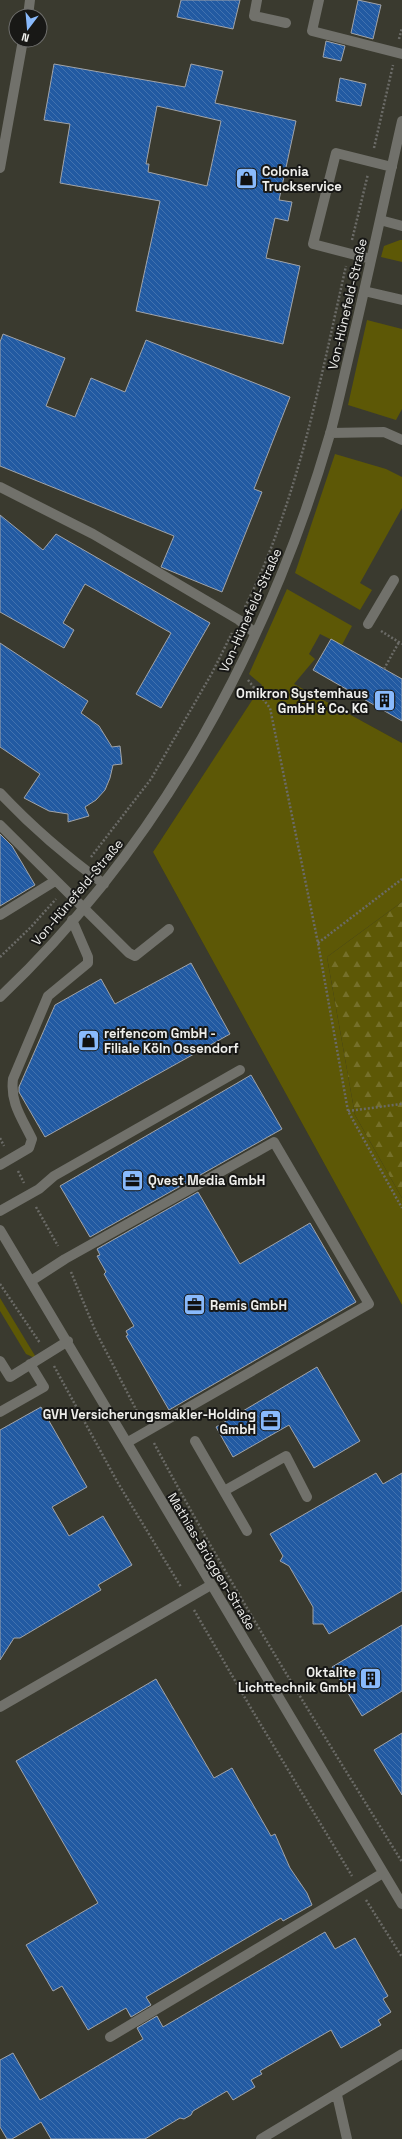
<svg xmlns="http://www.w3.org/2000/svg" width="402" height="2139" font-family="'Space Grotesk',sans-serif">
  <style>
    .built { fill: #3a3a2f; fill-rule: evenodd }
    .grass { fill: #5d5806 }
    .forest { fill: url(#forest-firs) }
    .building { fill: url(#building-back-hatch); stroke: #a1a4a9; fill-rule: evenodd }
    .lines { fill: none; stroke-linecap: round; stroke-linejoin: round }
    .path { stroke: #6b6b67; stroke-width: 2.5; stroke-dasharray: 2 2; stroke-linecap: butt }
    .minor { stroke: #71716b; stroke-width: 10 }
    .labels { text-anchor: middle; stroke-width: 4; stroke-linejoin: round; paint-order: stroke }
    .poi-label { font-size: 13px; font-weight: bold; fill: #efefec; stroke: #181816; text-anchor: start }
    .street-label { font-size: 13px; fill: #efefec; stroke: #181816 }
  </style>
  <defs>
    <pattern id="forest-firs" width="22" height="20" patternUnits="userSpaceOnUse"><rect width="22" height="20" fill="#5d5806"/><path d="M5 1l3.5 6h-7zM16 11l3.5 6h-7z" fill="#75702a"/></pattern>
    <pattern id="building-back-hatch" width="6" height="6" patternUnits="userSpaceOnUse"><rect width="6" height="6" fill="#225aa2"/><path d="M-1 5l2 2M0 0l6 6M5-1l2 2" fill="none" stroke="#4272af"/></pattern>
  </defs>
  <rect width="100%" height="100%" fill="#30302c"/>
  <path class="built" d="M 0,0 L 402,0 L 402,743 L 271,672 L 153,852 L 402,1305 L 402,2139 L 0,2139 ZM 16,16 L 40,16 L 40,40 L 16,40 Z"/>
  <path class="grass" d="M 400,240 L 402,240 L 402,262 L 381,257 L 384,246 Z
    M 367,320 L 402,329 L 402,409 L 396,420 L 348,405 Z
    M 335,454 L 386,469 L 402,477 L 402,508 L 360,583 L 372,590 L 360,610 L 295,573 Z
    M 287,589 L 352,626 L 342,645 L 320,634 L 309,654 L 315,659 L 294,684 L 402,743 L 402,902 L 327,957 L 355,1115 L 402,1198 L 402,1305 L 153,852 L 262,685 L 249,674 Z
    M 0,1298 L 37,1359 L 26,1354 L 0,1311 Z"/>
  <path class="forest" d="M 402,902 L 402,1198 L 355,1115 L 327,957 Z"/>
  <path class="building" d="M 181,0 L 240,0 L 233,29 L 177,17 Z
    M 358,0 L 381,5 L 373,39 L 351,33 Z
    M 326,41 L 345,46 L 341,61 L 323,57 Z
    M 54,64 L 185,87 L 191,64 L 223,71 L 215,103 L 296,121 L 279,200 L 292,202 L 288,221 L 275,218 L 266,258 L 300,266 L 283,344 L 136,311 L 160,201 L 60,183 L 70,124 L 44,120 ZM 157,106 L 221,121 L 207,186 L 148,172 L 149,164 L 146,164 Z
    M 340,78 L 366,84 L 361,106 L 336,101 Z
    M 3,334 L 65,358 L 46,406 L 75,417 L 91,378 L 125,392 L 146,340 L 290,397 L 254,489 L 262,492 L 222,592 L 161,567 L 174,536 L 0,466 L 0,342 Z
    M 0,515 L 43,550 L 56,534 L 210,623 L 161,708 L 136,694 L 171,633 L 85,584 L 63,623 L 74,630 L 64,648 L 0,612 Z
    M 331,639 L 402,679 L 402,721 L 313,670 Z
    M 0,643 L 88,701 L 81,713 L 99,726 L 112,747 L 120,746 L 122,764 L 113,765 L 110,778 L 105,790 L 96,800 L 85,807 L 89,816 L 68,822 L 68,814 L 49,811 L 24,798 L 40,774 L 0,747 Z
    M 0,834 L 12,846 L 35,885 L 0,906 Z
    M 191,963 L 230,1034 L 45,1137 L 19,1092 L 19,1087 L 55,1005 L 101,979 L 115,1004 Z
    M 251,1075 L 282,1129 L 90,1237 L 60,1186 Z
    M 198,1192 L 240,1264 L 310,1223 L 356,1302 L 169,1410 L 126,1336 L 128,1335 L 126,1331 L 134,1326 L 104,1274 L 106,1272 L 97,1256 L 100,1255 L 97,1249 Z
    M 317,1367 L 360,1441 L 314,1468 L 289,1425 L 233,1457 L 216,1427 Z
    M 41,1407 L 87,1487 L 52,1507 L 69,1536 L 103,1516 L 132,1565 L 98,1585 L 101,1590 L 20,1638 L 14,1638 L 0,1660 L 0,1430 Z
    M 376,1473 L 383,1484 L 402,1473 L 402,1591 L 329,1634 L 323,1624 L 313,1624 L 313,1607 L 289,1566 L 280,1561 L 283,1556 L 270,1534 Z
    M 402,1625 L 402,1691 L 362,1716 L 332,1667 Z
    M 156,1679 L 214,1778 L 232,1768 L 271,1836 L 275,1834 L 290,1868 L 307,1893 L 312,1905 L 283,1921 L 281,1918 L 146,1997 L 151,2005 L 131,2017 L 126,2008 L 88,2030 L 62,1986 L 53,1991 L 26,1945 L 98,1903 L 16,1761 Z
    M 402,1733 L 402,1795 L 374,1750 Z
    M 325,1932 L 335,1949 L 355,1938 L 388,1996 L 383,1999 L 391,2012 L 378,2020 L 381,2025 L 341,2048 L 331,2030 L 260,2071 L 262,2074 L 251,2080 L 255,2087 L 233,2100 L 227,2091 L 193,2111 L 191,2115 L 184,2119 L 180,2118 L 145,2139 L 51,2139 L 41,2122 L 12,2139 L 7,2139 L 0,2127 L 0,2060 L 13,2053 L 40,2100 L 143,2039 L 137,2028 L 157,2016 L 163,2027 Z"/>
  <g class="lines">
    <path class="path" d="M 399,39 L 402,28
      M 374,148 L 393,65
      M 352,240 L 368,174
      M 245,607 C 298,501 320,381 346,266
      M 381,631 L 402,644
      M 384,669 L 399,642
      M 248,680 L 270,708 L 318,943 L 348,1111 L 402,1208
      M 91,857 L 151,779 L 212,673 L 232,633
      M 318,943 L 402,879
      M 0,957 L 31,927 L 56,899
      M 348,1111 L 402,1104
      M 0,1138 L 4,1146
      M 18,1171 L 24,1183
      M 36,1207 L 58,1246
      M 71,1272 L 95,1330 L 141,1419
      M 0,1284 L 40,1343
      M 54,1366 L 118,1483 L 181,1587
      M 154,1443 C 230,1586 317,1724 402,1862
      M 194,1610 L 252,1710 L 352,1876
      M 366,1900 L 402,1957"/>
    <path class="minor" d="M 257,0 L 254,16 L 286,23
      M 319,0 L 312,31 L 402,54
      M 28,16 L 30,0
      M 0,168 L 23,40
      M 380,220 L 402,226
      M 371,259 L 313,244 L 336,153 L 392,167
      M 364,291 L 402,300
      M 330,433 L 384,432 L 402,440
      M 0,487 L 93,534 L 239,620 L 255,633
      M 368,624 L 394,580
      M 0,793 C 31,826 67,857 104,884
      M 0,825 L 129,953 L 135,956 L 169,929
      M 0,915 L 55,881
      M 0,997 C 160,846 269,644 330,434 C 338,405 344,376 351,347 C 369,272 385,196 402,121
      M 0,1165 L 29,1148 L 32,1139 C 22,1118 10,1103 13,1079 L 48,996 L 88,963 L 88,957 L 72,920
      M 0,1211 L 39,1189 L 54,1176 L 240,1070
      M 0,1230 C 134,1455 268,1679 402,1904
      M 31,1281 L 65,1259 L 274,1142 L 369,1304 L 128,1442
      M 0,1361 L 10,1377 L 68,1341
      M 0,1412 L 44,1387 L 30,1364
      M 195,1441 L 247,1531
      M 224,1491 L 286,1456 L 307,1497
      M 0,1707 L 211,1585
      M 110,2037 L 383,1873
      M 337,2095 L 347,2139
      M 261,2139 L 402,2054"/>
  </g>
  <defs>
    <symbol id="shop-square" viewBox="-11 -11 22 22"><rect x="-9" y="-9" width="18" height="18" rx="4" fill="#89bafc" stroke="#181816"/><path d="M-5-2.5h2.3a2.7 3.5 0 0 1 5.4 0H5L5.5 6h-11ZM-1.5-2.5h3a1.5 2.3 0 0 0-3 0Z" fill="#111"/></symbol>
    <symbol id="building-square" viewBox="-11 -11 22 22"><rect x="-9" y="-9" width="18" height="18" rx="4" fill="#89bafc" stroke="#181816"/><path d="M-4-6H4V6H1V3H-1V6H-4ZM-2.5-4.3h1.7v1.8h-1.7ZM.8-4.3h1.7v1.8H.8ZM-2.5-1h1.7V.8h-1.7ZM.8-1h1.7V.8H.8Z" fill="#111"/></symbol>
    <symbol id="office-square" viewBox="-11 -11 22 22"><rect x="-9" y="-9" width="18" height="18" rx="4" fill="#89bafc" stroke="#181816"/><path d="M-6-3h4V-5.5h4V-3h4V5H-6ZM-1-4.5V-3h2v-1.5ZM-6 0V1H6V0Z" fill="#111"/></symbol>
  </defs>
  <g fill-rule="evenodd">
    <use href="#shop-square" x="234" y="166" width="25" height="25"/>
    <use href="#building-square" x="372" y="688" width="25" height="25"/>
    <use href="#shop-square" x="76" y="1028" width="25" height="25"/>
    <use href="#office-square" x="120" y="1168" width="25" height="25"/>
    <use href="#office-square" x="182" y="1292" width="25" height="25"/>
    <use href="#office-square" x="258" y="1408" width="25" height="25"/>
    <use href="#building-square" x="358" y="1666" width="25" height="25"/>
  </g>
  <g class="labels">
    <g class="poi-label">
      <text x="262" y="176">Colonia<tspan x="262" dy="15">Truckservice</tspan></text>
      <text x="368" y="698" text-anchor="end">Omikron Systemhaus<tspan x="368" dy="15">GmbH &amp; Co. KG</tspan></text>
      <text x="104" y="1038">reifencom GmbH -<tspan x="104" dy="15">Filiale Köln Ossendorf</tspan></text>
      <text x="148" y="1185">Qvest Media GmbH</text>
      <text x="210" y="1310">Remis GmbH</text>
      <text x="256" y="1419" text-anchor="end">GVH Versicherungsmakler-Holding<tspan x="256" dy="15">GmbH</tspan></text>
      <text x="356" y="1677" text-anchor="end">Oktalite<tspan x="356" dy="15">Lichttechnik GmbH</tspan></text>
    </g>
    <g class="street-label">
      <text transform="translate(347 304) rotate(-77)" y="5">Von-Hünefeld-Straße</text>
      <text transform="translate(250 610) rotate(-66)" y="5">Von-Hünefeld-Straße</text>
      <text transform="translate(77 892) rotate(-50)" y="5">Von-Hünefeld-Straße</text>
      <text transform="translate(212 1561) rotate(59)" y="5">Mathias-Brüggen-Straße</text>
    </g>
  </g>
  <g transform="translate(28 28) rotate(196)"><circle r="19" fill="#181816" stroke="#6e6e6c"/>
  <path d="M0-3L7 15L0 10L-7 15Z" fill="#89bafc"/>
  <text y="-6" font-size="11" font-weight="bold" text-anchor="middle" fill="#efefec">N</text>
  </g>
</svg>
